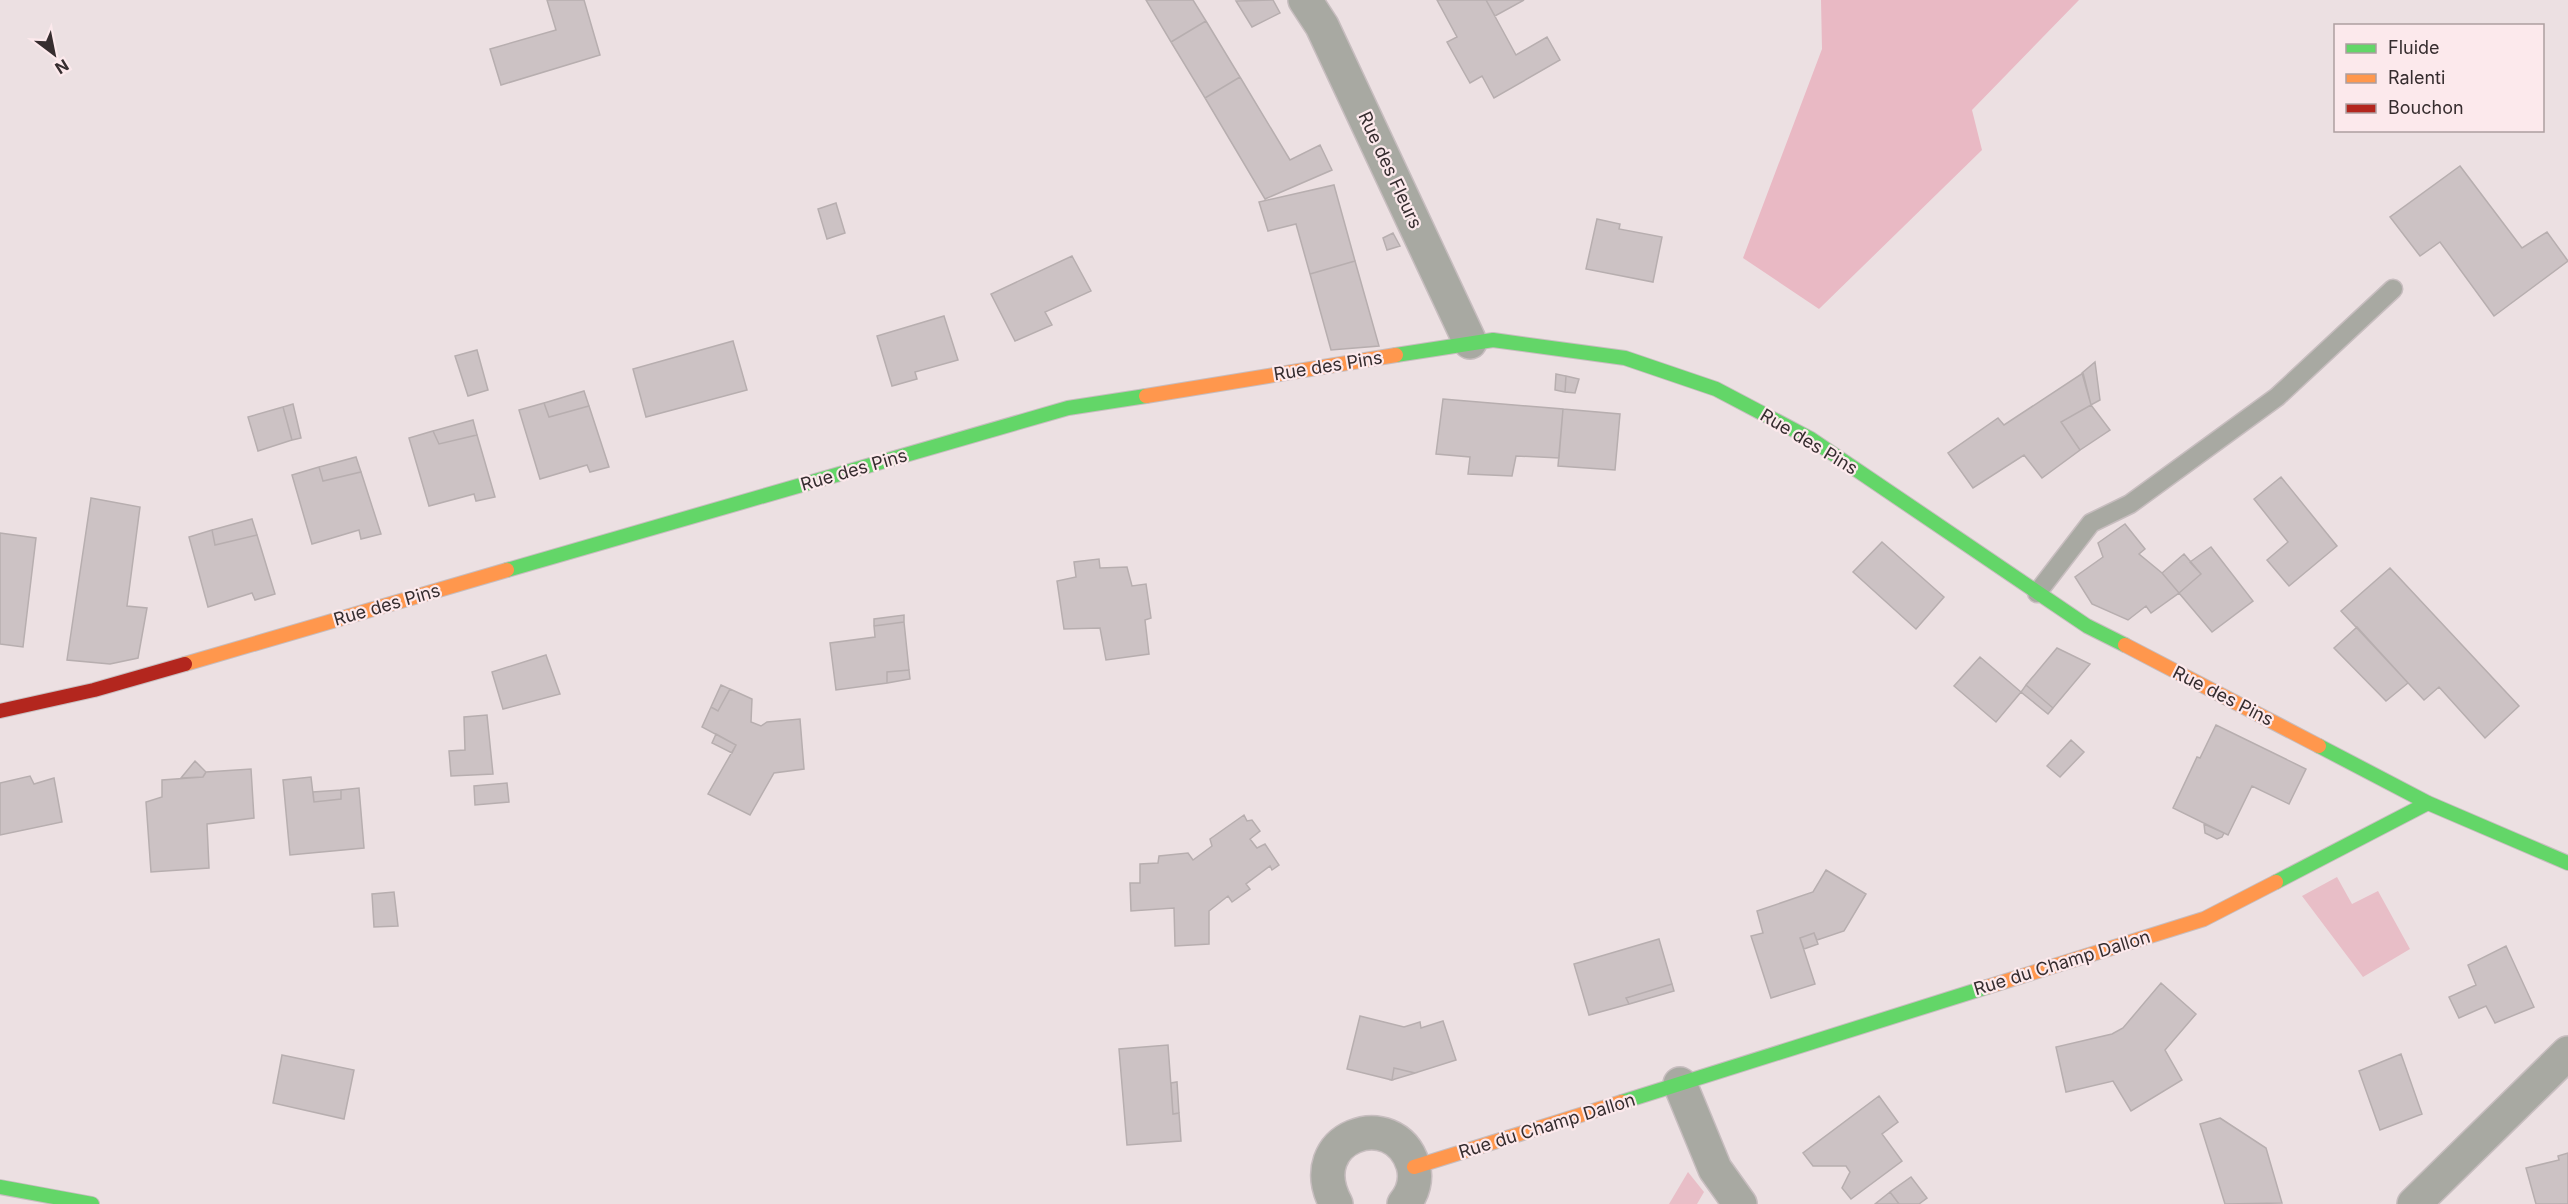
<svg xmlns="http://www.w3.org/2000/svg" width="2568" height="1204" font-family="Inter,sans-serif">
  <style>
    .green { fill: #e8bec7 }
    .forest { fill: #e9b9c4 }
    .building { fill: #ccc2c4; stroke: #b7aeaf; stroke-width: 1.5 }
    .lines { fill: none; stroke-linecap: round; stroke-linejoin: round }
    .lane-casing { stroke: #c7bdbf; stroke-width: 21 }
    .street-casing { stroke: #c7bdbf; stroke-width: 36 }
    .fast-casing { stroke: #c7bdbf; stroke-width: 16 }
    .slow-casing { stroke: #c7bdbf; stroke-width: 16 }
    .jam-casing { stroke: #c7bdbf; stroke-width: 16 }
    .lane { stroke: #a8a9a2; stroke-width: 18 }
    .street { stroke: #a8a9a2; stroke-width: 33 }
    .fast { stroke: #63d668; stroke-width: 14 }
    .slow { stroke: #ff974d; stroke-width: 14 }
    .jam { stroke: #b3261e; stroke-width: 14 }
    .labels { text-anchor: middle; stroke-width: 4.5; stroke-linejoin: round; paint-order: stroke }
    .street-label { font-size: 18px; fill: #362d2f; stroke: #fce9ec }
  </style>
  <rect width="100%" height="100%" fill="#ece0e2"/>
  <path class="green" d="M 2337,877 L 2352,904 L 2378,891 L 2410,949 L 2363,977 L 2302,896 Z
    M 1688,1172 L 1704,1192 L 1697,1204 L 1669,1204 Z"/>
  <path class="forest" d="M 1821,0 L 2079,0 L 1972,110 L 1982,150 L 1819,309 L 1743,258 L 1822,49 Z"/>
  <path class="building" d="M 547,0 L 584,0 L 600,55 L 501,85 L 490,49 L 556,30 Z
    M 1146,0 L 1193,0 L 1206,21 L 1171,42 Z
    M 1273,0 L 1280,13 L 1252,27 L 1236,1 Z
    M 1437,0 L 1486,0 L 1516,55 L 1547,37 L 1560,60 L 1494,98 L 1482,76 L 1470,83 L 1447,42 L 1457,37 Z
    M 1486,0 L 1524,0 L 1495,16 Z
    M 1206,21 L 1240,77 L 1205,98 L 1171,42 Z
    M 1240,77 L 1290,160 L 1320,145 L 1332,170 L 1265,199 L 1205,98 Z
    M 2460,166 L 2522,248 L 2547,232 L 2568,261 L 2494,316 L 2440,242 L 2420,256 L 2390,217 Z
    M 1334,185 L 1355,261 L 1310,274 L 1296,224 L 1268,231 L 1259,202 Z
    M 836,203 L 845,233 L 827,239 L 818,209 Z
    M 1597,219 L 1620,224 L 1619,229 L 1662,237 L 1653,282 L 1586,269 Z
    M 1393,233 L 1400,246 L 1387,250 L 1383,238 Z
    M 1072,256 L 1091,291 L 1045,312 L 1052,325 L 1015,341 L 991,294 Z
    M 1355,261 L 1379,346 L 1331,350 L 1310,274 Z
    M 944,316 L 958,360 L 915,372 L 917,379 L 892,386 L 877,336 Z
    M 733,341 L 747,390 L 646,417 L 633,369 Z
    M 477,350 L 488,390 L 468,396 L 455,356 Z
    M 2095,362 L 2100,400 L 2091,405 L 2082,373 Z
    M 2083,373 L 2091,405 L 2061,422 L 2080,450 L 2042,478 L 2024,455 L 1973,488 L 1948,453 L 1998,418 L 2004,425 Z
    M 1556,374 L 1566,376 L 1565,392 L 1555,390 Z
    M 1566,376 L 1579,379 L 1575,393 L 1565,392 Z
    M 584,391 L 589,406 L 549,417 L 544,403 Z
    M 1443,399 L 1563,409 L 1559,458 L 1516,456 L 1512,476 L 1468,474 L 1470,457 L 1436,454 Z
    M 544,403 L 549,417 L 589,406 L 609,467 L 590,472 L 587,465 L 540,479 L 519,410 Z
    M 293,404 L 301,438 L 292,440 L 283,407 Z
    M 2091,405 L 2110,430 L 2080,450 L 2061,422 Z
    M 283,407 L 292,440 L 258,451 L 248,417 Z
    M 1563,409 L 1620,414 L 1615,470 L 1558,466 Z
    M 473,420 L 477,435 L 439,444 L 433,431 Z
    M 433,431 L 439,444 L 477,435 L 495,497 L 476,501 L 474,494 L 429,506 L 409,438 Z
    M 356,457 L 361,472 L 323,481 L 319,467 Z
    M 319,467 L 323,481 L 361,472 L 381,534 L 361,539 L 359,530 L 312,544 L 292,475 Z
    M 2281,477 L 2337,546 L 2289,586 L 2267,560 L 2288,542 L 2254,499 Z
    M 91,498 L 140,507 L 127,606 L 147,608 L 138,658 L 110,664 L 67,660 Z
    M 252,519 L 257,535 L 215,545 L 212,530 Z
    M 2125,524 L 2145,549 L 2139,554 L 2162,573 L 2179,593 L 2151,613 L 2146,606 L 2128,620 L 2092,604 L 2075,577 L 2103,557 L 2098,543 Z
    M 212,530 L 215,545 L 257,535 L 275,594 L 255,600 L 252,593 L 208,607 L 189,537 Z
    M 0,533 L 36,538 L 23,647 L 0,644 Z
    M 1882,542 L 1944,597 L 1916,629 L 1853,572 Z
    M 2211,547 L 2253,601 L 2212,632 L 2179,593 L 2201,574 L 2190,562 Z
    M 2184,554 L 2201,574 L 2179,593 L 2162,573 Z
    M 1099,559 L 1100,568 L 1127,567 L 1132,586 L 1146,584 L 1151,618 L 1145,620 L 1149,654 L 1106,660 L 1100,628 L 1064,629 L 1057,581 L 1076,577 L 1074,562 Z
    M 2390,568 L 2519,706 L 2485,738 L 2439,687 L 2424,700 L 2341,611 Z
    M 904,615 L 904,622 L 874,626 L 874,619 Z
    M 904,622 L 909,670 L 887,672 L 887,683 L 836,690 L 830,643 L 875,637 L 874,626 Z
    M 2357,627 L 2408,683 L 2386,701 L 2334,648 Z
    M 2057,648 L 2090,664 L 2053,708 L 2026,685 Z
    M 546,655 L 560,694 L 503,709 L 492,672 Z
    M 1980,657 L 2021,692 L 1996,722 L 1954,686 Z
    M 909,670 L 910,679 L 887,683 L 887,672 Z
    M 721,685 L 730,689 L 718,711 L 711,707 Z
    M 2026,685 L 2053,708 L 2048,714 L 2021,692 Z
    M 730,689 L 752,699 L 751,722 L 761,726 L 767,722 L 800,719 L 804,769 L 774,773 L 750,815 L 708,794 L 736,745 L 702,727 L 711,707 L 718,711 Z
    M 487,715 L 493,774 L 451,776 L 449,751 L 465,750 L 464,717 Z
    M 2216,725 L 2306,769 L 2289,804 L 2252,786 L 2228,835 L 2173,808 L 2197,757 L 2200,758 Z
    M 716,734 L 736,745 L 732,753 L 712,743 Z
    M 2071,740 L 2084,752 L 2060,777 L 2047,766 Z
    M 195,761 L 206,772 L 203,777 L 181,778 Z
    M 251,769 L 254,818 L 207,824 L 209,868 L 151,872 L 146,802 L 162,797 L 162,780 L 203,777 L 206,772 Z
    M 30,776 L 34,784 L 54,778 L 62,822 L 0,835 L 0,783 Z
    M 311,777 L 314,802 L 341,799 L 341,790 L 359,788 L 364,848 L 290,855 L 283,780 Z
    M 507,783 L 509,802 L 475,805 L 474,786 Z
    M 341,790 L 341,799 L 314,802 L 313,792 Z
    M 1244,815 L 1247,821 L 1252,820 L 1260,831 L 1250,839 L 1257,848 L 1265,844 L 1279,865 L 1272,870 L 1270,866 L 1246,884 L 1250,889 L 1232,902 L 1228,896 L 1209,911 L 1209,944 L 1175,946 L 1174,908 L 1131,911 L 1130,883 L 1140,883 L 1140,864 L 1158,863 L 1159,856 L 1188,853 L 1193,860 L 1212,846 L 1210,839 Z
    M 2204,824 L 2224,833 L 2222,837 L 2217,839 L 2205,833 Z
    M 1826,870 L 1866,894 L 1844,931 L 1817,940 L 1814,933 L 1800,938 L 1815,984 L 1771,998 L 1751,936 L 1763,933 L 1757,911 L 1813,892 Z
    M 394,892 L 398,926 L 374,927 L 372,894 Z
    M 1814,933 L 1818,944 L 1804,949 L 1800,938 Z
    M 1659,939 L 1672,984 L 1626,998 L 1629,1004 L 1589,1015 L 1574,964 Z
    M 2506,946 L 2534,1007 L 2495,1023 L 2486,1006 L 2459,1018 L 2449,997 L 2476,985 L 2468,965 Z
    M 2161,983 L 2196,1014 L 2165,1050 L 2182,1080 L 2131,1111 L 2113,1081 L 2066,1092 L 2056,1047 L 2112,1034 L 2123,1028 Z
    M 1672,984 L 1674,991 L 1629,1004 L 1626,998 Z
    M 1360,1016 L 1404,1027 L 1420,1022 L 1421,1028 L 1443,1021 L 1456,1060 L 1415,1073 L 1394,1068 L 1392,1080 L 1347,1069 Z
    M 1168,1045 L 1173,1114 L 1179,1113 L 1181,1141 L 1127,1145 L 1119,1049 Z
    M 2401,1054 L 2422,1114 L 2380,1130 L 2359,1071 Z
    M 282,1055 L 354,1070 L 344,1119 L 273,1103 Z
    M 1394,1068 L 1415,1073 L 1392,1080 Z
    M 1177,1082 L 1179,1113 L 1173,1114 L 1171,1083 Z
    M 1879,1096 L 1898,1122 L 1882,1134 L 1902,1161 L 1851,1199 L 1842,1188 L 1850,1172 L 1846,1166 L 1813,1166 L 1803,1153 Z
    M 2220,1118 L 2266,1148 L 2282,1203 L 2225,1204 L 2200,1124 Z
    M 2568,1153 L 2568,1204 L 2536,1204 L 2526,1168 L 2559,1160 L 2558,1156 Z
    M 1911,1177 L 1927,1198 L 1919,1204 L 1899,1204 L 1890,1192 Z
    M 1890,1192 L 1899,1204 L 1875,1204 Z"/>
  <g class="lines">
    <defs>
      <path id="lane" d="M 2037,593 L 2091,523 L 2130,504 L 2277,397 L 2393,289"/>
      <path id="street" d="M 1305,0 L 1322,26 L 1470,342
        M 1680,1084 L 1715,1169 L 1740,1204
        M 1336,1204 C 1300,1137 1394,1104 1413,1165 C 1417,1179 1413,1193 1404,1204
        M 2414,1204 L 2568,1053"/>
      <path id="fast" d="M 1396,355 L 1493,340 L 1625,358 L 1716,389 L 1811,439 L 2087,626 L 2125,645
        M 507,570 L 1068,408 L 1146,396
        M 2319,746 L 2428,803 L 2568,863
        M 2276,882 L 2428,803
        M 1622,1102 L 1987,987
        M 0,1187 L 92,1204"/>
      <path id="slow" d="M 1146,396 L 1396,355
        M 2125,645 L 2319,746
        M 185,664 L 507,570
        M 1987,987 L 2204,919 L 2276,882
        M 1414,1167 L 1622,1102"/>
      <path id="jam" d="M 0,711 L 94,690 L 185,664"/>
    </defs>
    <use href="#lane" class="lane-casing"/>
    <use href="#street" class="street-casing"/>
    <use href="#fast" class="fast-casing"/>
    <use href="#slow" class="slow-casing"/>
    <use href="#jam" class="jam-casing"/>
    <use href="#lane" class="lane"/>
    <use href="#street" class="street"/>
    <use href="#fast" class="fast"/>
    <use href="#slow" class="slow"/>
    <use href="#jam" class="jam"/>
  </g>
  <g class="labels">
    <g class="street-label">
      <text transform="translate(1390 170) rotate(65)" y="6">Rue des Fleurs</text>
      <text transform="translate(1328 366) rotate(-9)" y="6">Rue des Pins</text>
      <text transform="translate(1809 442) rotate(31)" y="6">Rue des Pins</text>
      <text transform="translate(854 470) rotate(-16)" y="6">Rue des Pins</text>
      <text transform="translate(387 605) rotate(-16)" y="6">Rue des Pins</text>
      <text transform="translate(2223 696) rotate(27)" y="6">Rue des Pins</text>
      <text transform="translate(2062 963) rotate(-17)" y="6">Rue du Champ Dallon</text>
      <text transform="translate(1547 1126) rotate(-17)" y="6">Rue du Champ Dallon</text>
    </g>
  </g>
  <rect x="2334" y="24" width="210" height="108" fill="#fce9ec" stroke="#ad9ea0" stroke-width="1.5"/>
  <rect x="2346" y="44" width="30" height="9" fill="#63d668" stroke="#ad9ea0" stroke-width="1.5"/>
  <text x="2388" y="54" font-size="18" fill="#362d2f">Fluide</text>
  <rect x="2346" y="74" width="30" height="9" fill="#ff974d" stroke="#ad9ea0" stroke-width="1.5"/>
  <text x="2388" y="84" font-size="18" fill="#362d2f">Ralenti</text>
  <rect x="2346" y="104" width="30" height="9" fill="#b3261e" stroke="#ad9ea0" stroke-width="1.5"/>
  <text x="2388" y="114" font-size="18" fill="#362d2f">Bouchon</text>
  <g transform="translate(54 54) rotate(148)" stroke="#fce9ec" stroke-width="4.5" paint-order="stroke">
  <path d="M0-4.5L10 22L0 15L-10 22Z" fill="#362d2f"/>
  <text y="-9" font-size="16" font-weight="bold" text-anchor="middle" fill="#362d2f">N</text>
  </g>
</svg>
